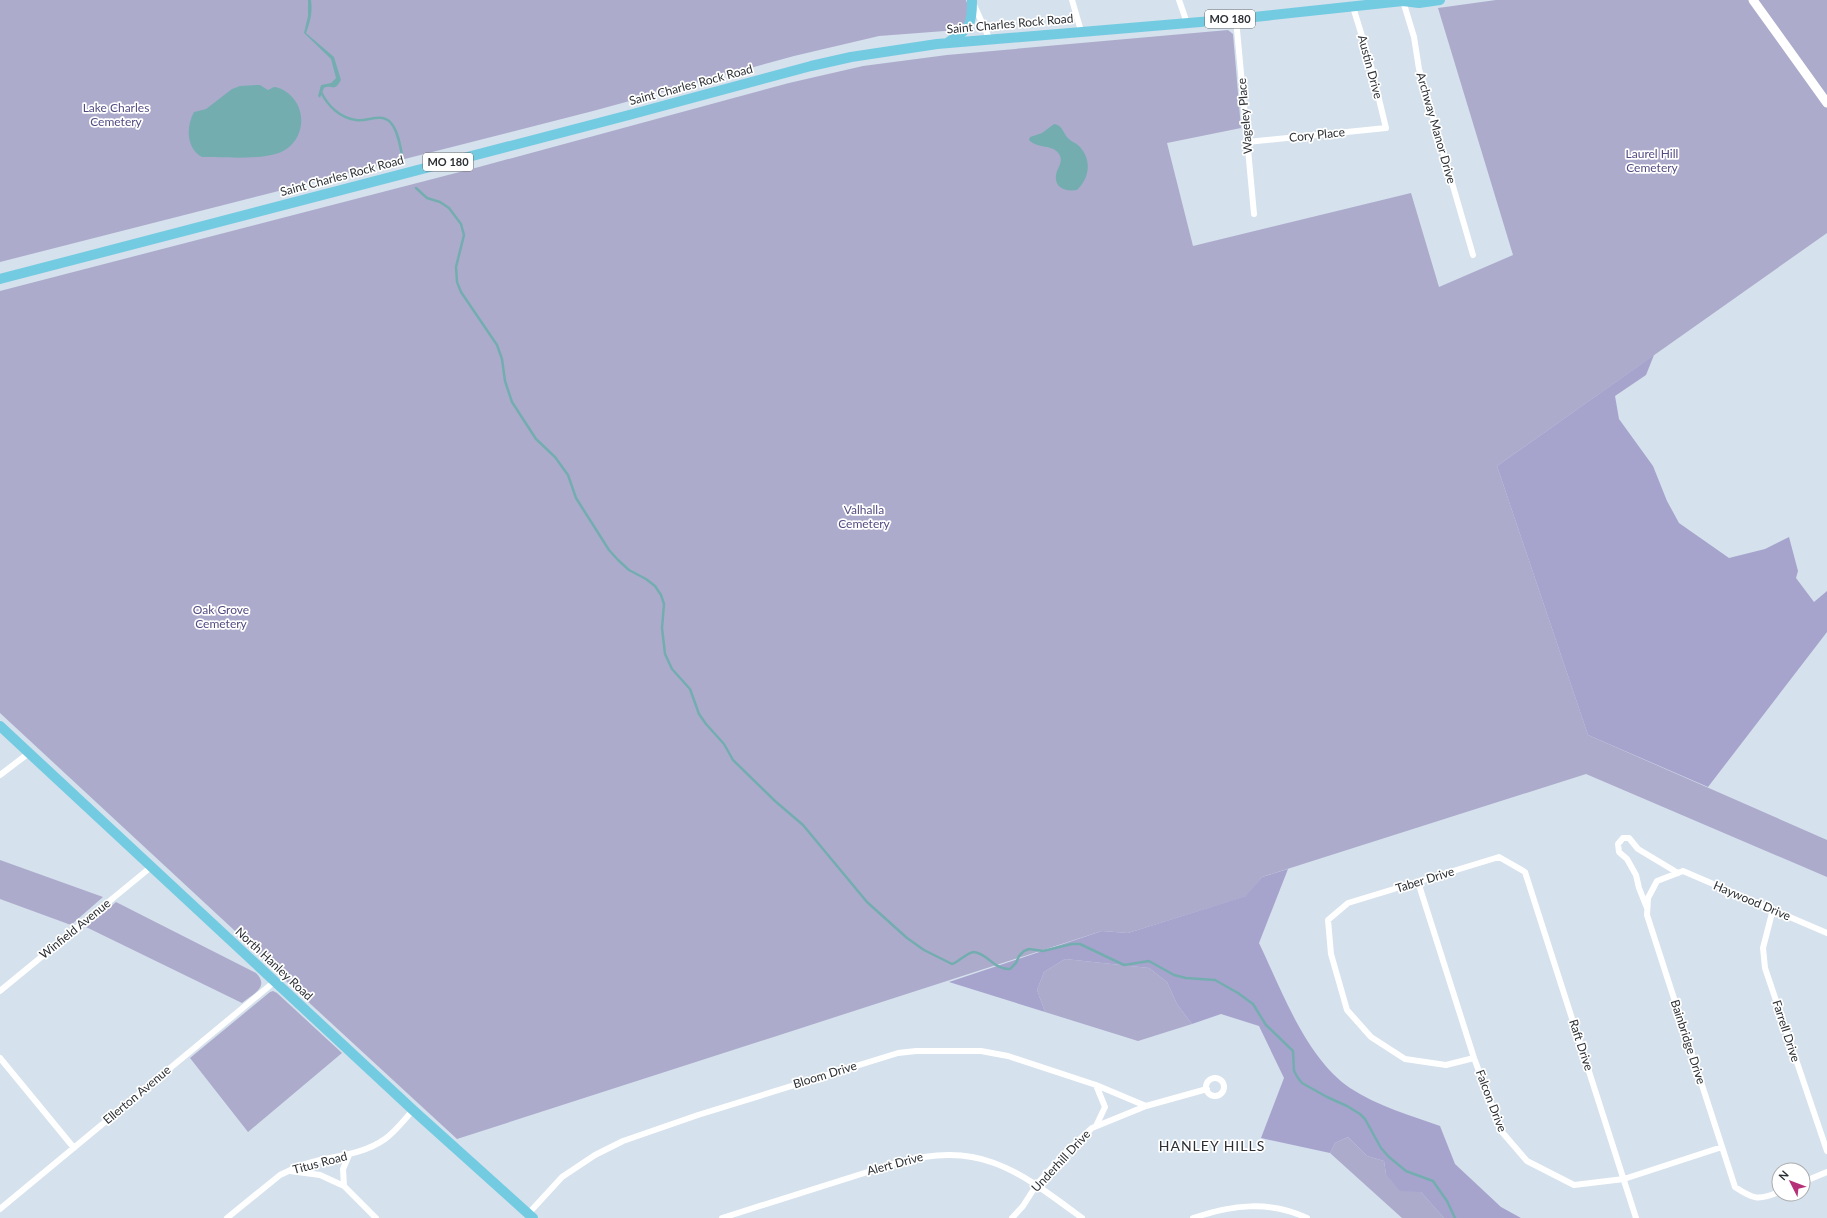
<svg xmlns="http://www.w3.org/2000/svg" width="1827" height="1218" font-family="Lato,sans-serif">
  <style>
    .green { fill: #adabcc }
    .forest { fill: #a6a4cd }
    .water { fill: #74adb0 }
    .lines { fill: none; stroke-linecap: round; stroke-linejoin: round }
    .stream { stroke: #74adb0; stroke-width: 2.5 }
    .street { stroke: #fff; stroke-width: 6 }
    .secondary { stroke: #fff; stroke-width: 9 }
    .primary { stroke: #73cbe2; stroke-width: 10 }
    .labels { text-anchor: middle; stroke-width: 3.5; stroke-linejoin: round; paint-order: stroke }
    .shield { fill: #fff; stroke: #6b6e71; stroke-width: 1 }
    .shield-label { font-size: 11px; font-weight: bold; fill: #2c3034 }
    .street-label { font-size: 12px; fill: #2c3034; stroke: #fff }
    .park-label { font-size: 12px; fill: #524c83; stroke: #fff }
    .quarter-label { font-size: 14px; letter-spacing: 1px; fill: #2c3034; stroke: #fff }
  </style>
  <rect width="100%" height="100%" fill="#d5e1ec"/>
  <path class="green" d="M 0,0 L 966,0 L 968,6 L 969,19 L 958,30 L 879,36 L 794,56 L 593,111 L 0,262 Z
    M 1496,0 L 1827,0 L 1827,233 L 1497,466 L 1588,735 L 1827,840 L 1827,877 L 1586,774 L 1262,877 L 1247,896 L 1128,933 L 1102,931 L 457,1139 L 291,986 L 248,943 L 0,713 L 0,291 L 479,167 L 789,83 L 863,66 L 947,55 L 1228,30 L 1233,34 L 1241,128 L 1167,143 L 1193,246 L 1411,193 L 1439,287 L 1513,255 L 1438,8 Z
    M 0,860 L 103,897 L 71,925 L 0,899 Z
    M 116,902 L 256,973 C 270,987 253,994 242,1003 L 86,927 Z
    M 1065,959 L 1149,968 L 1167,982 L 1177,1004 L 1192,1024 L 1138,1041 L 1045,1012 L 1037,990 L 1044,972 Z
    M 273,991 L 277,993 L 342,1053 L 248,1132 L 190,1058 L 270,992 Z
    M 1348,1137 L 1367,1156 L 1384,1161 L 1386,1174 L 1421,1192 L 1444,1218 L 1402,1218 L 1330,1153 L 1335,1143 Z"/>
  <path class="forest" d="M 1654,355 L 1646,375 L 1615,396 L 1619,419 L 1653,466 L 1667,501 L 1679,523 L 1729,558 L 1765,549 L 1789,537 L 1798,571 L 1796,578 L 1814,602 L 1827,591 L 1827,632 L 1708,787 L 1588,735 L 1497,466 Z
    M 1288,869 L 1259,943 C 1282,991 1306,1058 1350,1088 C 1377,1106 1410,1115 1440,1126 L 1455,1164 L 1501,1207 L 1521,1218 L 1444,1218 L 1421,1192 L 1400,1191 L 1386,1174 L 1384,1161 L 1367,1156 L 1348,1137 L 1335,1143 L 1330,1153 L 1261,1138 L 1284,1078 L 1259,1026 L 1221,1014 L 1192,1024 L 1177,1004 L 1167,982 L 1149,968 L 1065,959 L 1044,972 L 1037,990 L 1045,1012 L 949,982 L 1102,931 L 1128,933 L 1246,896 L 1262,877 Z"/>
  <path class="water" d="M 308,0 L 311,0 C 313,11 310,23 306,33 L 334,57 L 341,80 C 334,93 332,84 324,88 L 320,98 L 318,96 L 321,85 L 331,83 L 336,78 L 331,59 L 304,33 L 308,16 Z
    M 256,85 L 260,85 L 268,90 C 270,89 272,88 274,87 C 277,87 282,89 285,91 C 309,106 306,143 279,153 C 260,160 223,157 202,157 C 186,149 186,126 194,112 L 206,109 L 232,89 L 240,86 Z
    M 1054,124 C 1063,125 1063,134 1069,139 C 1072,142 1076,143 1079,146 C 1092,159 1090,178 1077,190 C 1066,192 1054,188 1056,175 C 1057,168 1064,162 1059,154 C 1053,144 1037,149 1029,140 L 1030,137 L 1042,133 Z"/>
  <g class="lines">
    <path class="stream" d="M 321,92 C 328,106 340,118 356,120 C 368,122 381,112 391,123 C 398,131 400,145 402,155
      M 416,188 L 427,198 L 440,202 L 449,208 L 461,224 L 464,235 L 456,267 L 457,282 L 461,292 L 497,345 L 502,359 L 505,381 L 512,402 L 536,439 L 555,457 L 568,475 L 576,498 L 609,550 L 618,560 L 629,570 L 646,579 L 655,586 L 661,595 L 664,604 L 662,628 L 665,654 L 672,669 L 690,689 L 699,714 L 706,724 L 724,744 L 733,760 L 775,801 L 803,825 L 867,902 L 907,938 L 924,950 L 952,964 C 959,962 967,952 974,952 C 987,953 994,970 1010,969 L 1016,963 L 1019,956 L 1024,951 L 1029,949 L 1043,951 L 1072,944 L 1080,944 L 1124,965 L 1149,961 L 1174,975 L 1186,978 L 1215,980 L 1238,993 L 1253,1004 L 1266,1025 L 1293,1051 L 1294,1071 L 1298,1078 L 1302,1083 L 1327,1097 L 1347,1106 L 1360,1114 L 1365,1119 L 1381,1148 L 1389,1157 L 1406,1171 L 1433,1181 L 1447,1201 L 1455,1218"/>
    <path class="street" d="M 1072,0 L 1081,31
      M 1179,0 L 1187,23
      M 1403,1 L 1414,37 L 1419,69 L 1473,255
      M 974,5 L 990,40
      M 1236,19 L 1254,214
      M 1247,142 L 1386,128 L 1370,62 L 1353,7
      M 0,775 L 29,753
      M 1418,882 L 1474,1058 L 1502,1132 L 1527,1161 L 1574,1185 L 1624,1179 L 1722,1147
      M 1647,908 L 1639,888 L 1636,875 L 1627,859 L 1619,852 L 1618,844 L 1623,838 L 1629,838 L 1638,849 L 1678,873
      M 1773,909 L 1763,948 L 1765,968 L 1827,1151
      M 0,991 L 151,867
      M 0,1058 L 74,1148
      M 1474,1058 L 1446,1065 L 1405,1059 L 1371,1037 L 1347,1010 L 1331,954 L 1328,920 L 1348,903 L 1499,857 L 1525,872 L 1636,1218
      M1206 1087a9 9 0 1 1 18 0a9 9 0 1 1-18 0Z
      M 1096,1085 L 1105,1107 L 1096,1126
      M 290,1171 L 320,1175 L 344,1186 L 376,1218
      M 1803,1182 L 1827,1172
      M 344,1186 L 343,1169 L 349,1155
      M 1779,1192 C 1758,1201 1753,1199 1735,1187 L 1647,915 L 1648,898 L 1657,881 L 1683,871 L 1827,933
      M 0,1209 L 274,982
      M 528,1214 L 562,1177 L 595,1155 L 623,1141 L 698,1115 L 898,1053 L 916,1051 L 981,1051 L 1008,1056 L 1096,1085 L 1146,1106
      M 227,1218 L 280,1175 C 292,1169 307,1163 320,1160 C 343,1155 365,1153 385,1139 C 396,1131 404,1120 413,1110
      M 722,1218 L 896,1163 C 981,1140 1017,1170 1082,1218
      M 1012,1218 L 1023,1206 L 1037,1184 L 1065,1153 L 1092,1128 L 1146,1106 L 1207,1089
      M 1193,1218 C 1231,1205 1270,1200 1307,1218"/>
    <path class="secondary" d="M 1753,0 L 1827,103"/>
    <path class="primary" d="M 947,43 C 969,28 972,28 972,1
      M 0,279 L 629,115 L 811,66 L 851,57 L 937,44 L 1236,19 L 1403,1 L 1419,3 L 1440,0
      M 0,726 L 413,1110 L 533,1218"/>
  </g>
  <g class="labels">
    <g class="shield">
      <rect x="1205" y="10" width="50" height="18" rx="3"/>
      <rect x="423" y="153" width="50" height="18" rx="3"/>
    </g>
    <g class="shield-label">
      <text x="1230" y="23">MO 180</text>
      <text x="448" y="166">MO 180</text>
    </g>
    <g class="street-label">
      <text transform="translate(1010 24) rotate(-5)" y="4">Saint Charles Rock Road</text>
      <text transform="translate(1370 67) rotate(75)" y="4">Austin Drive</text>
      <text transform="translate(691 85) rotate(-15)" y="4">Saint Charles Rock Road</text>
      <text transform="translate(1245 116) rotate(-95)" y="4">Wageley Place</text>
      <text transform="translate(1436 128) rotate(74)" y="4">Archway Manor Drive</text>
      <text transform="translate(1317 135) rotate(-6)" y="4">Cory Place</text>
      <text transform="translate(342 176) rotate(-15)" y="4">Saint Charles Rock Road</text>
      <text transform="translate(1425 880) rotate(-17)" y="4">Taber Drive</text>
      <text transform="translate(1752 901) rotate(23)" y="4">Haywood Drive</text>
      <text transform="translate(75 929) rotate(-39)" y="4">Winfield Avenue</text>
      <text transform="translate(274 964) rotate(43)" y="4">North Hanley Road</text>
      <text transform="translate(1786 1031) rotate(72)" y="4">Farrell Drive</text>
      <text transform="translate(1688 1042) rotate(72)" y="4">Bainbridge Drive</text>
      <text transform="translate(1581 1045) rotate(72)" y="4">Raft Drive</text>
      <text transform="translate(825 1075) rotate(-17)" y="4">Bloom Drive</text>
      <text transform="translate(137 1095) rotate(-40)" y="4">Ellerton Avenue</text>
      <text transform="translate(1491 1101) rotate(69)" y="4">Falcon Drive</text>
      <text transform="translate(1061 1161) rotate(-47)" y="4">Underhill Drive</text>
      <text transform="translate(320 1163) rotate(-15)" y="4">Titus Road</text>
      <text transform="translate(895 1164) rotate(-15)" y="4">Alert Drive</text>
    </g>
    <g class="park-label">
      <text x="116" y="112">Lake Charles<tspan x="116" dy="14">Cemetery</tspan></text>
      <text x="1652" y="158">Laurel Hill<tspan x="1652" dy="14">Cemetery</tspan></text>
      <text x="864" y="514">Valhalla<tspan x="864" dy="14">Cemetery</tspan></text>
      <text x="221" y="614">Oak Grove<tspan x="221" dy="14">Cemetery</tspan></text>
    </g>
    <g class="quarter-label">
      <text x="1212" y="1151">HANLEY HILLS</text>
    </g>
  </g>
  <g transform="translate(1791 1182) rotate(312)"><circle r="19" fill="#ffffff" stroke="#abacae"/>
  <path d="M0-3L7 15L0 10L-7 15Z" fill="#b53178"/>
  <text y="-6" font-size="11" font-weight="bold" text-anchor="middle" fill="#2c3034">N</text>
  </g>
</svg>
